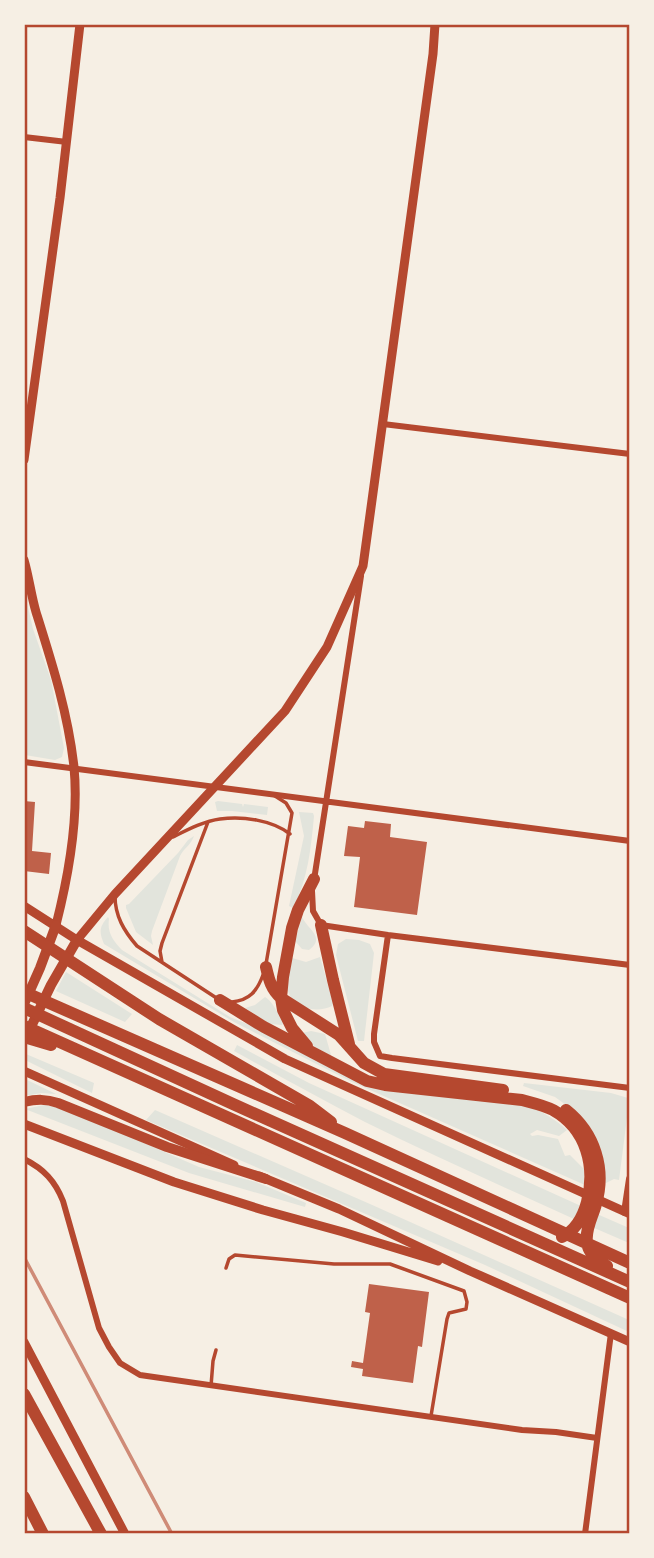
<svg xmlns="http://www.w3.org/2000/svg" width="654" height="1558" font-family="'DejaVu Sans',sans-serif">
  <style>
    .green { fill: #e2e4dc }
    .building { fill: #bf614a }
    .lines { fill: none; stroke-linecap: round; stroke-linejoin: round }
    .service { stroke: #b5482f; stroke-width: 3.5 }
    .minor { stroke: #b5482f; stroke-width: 6 }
    .tertiary { stroke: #b5482f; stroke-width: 8 }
    .secondary { stroke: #b5482f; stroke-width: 9 }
    .primary { stroke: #b5482f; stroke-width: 10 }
    .motorway { stroke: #b5482f; stroke-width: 12 }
    .rail { stroke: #cf8b77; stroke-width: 3.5 }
    .neatline { fill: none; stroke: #b5482f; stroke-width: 2.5 }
  </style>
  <rect width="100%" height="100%" fill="#f6efe4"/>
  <path class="green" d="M 25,594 L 33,629 L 51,680 L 64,748 L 62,757 L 55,760 L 25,755 Z
    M 218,801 L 242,804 L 243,807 L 244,804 L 268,807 L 267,815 L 232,811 L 217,811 L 215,802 Z
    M 299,812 L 313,813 L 314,816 C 311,848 308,879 293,908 L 289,906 L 304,836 Z
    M 194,836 C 191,845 184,848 180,856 L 152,931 L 151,936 L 153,945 L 136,932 L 126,908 L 126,905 L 129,904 L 178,853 L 188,840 Z
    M 108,917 L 109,919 C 107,933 113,940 122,950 L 230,1017 L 252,1026 L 351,1079 L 528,1106 C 543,1112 555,1119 567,1130 L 559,1136 L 537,1130 L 530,1134 L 532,1136 L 538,1135 L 558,1139 L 565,1156 L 570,1155 L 584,1169 L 585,1185 L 352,1082 L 234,1022 L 104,944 C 99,932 99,927 108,917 Z
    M 302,917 C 308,930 326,937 309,950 L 302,949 L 295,941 Z
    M 346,939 L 359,940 L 370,944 L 374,953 L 364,1041 L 358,1041 L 336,955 L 338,944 Z
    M 320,957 L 333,1003 L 332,1006 C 316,1014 289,1008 287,986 C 287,977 290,967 292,958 L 306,962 Z
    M 66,972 L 132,1014 L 125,1022 L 56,991 Z
    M 265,997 C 273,1002 278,1013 283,1023 L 282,1025 L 270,1024 L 245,1008 L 255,1005 Z
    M 311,1031 L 325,1034 L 331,1055 L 328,1056 C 318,1050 309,1043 302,1033 Z
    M 237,1045 L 309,1083 L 581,1206 L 574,1219 C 504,1187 434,1156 365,1122 C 321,1099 277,1075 234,1051 Z
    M 26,1054 L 94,1083 L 92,1093 L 25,1060 Z
    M 25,1079 L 56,1094 L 41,1093 L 25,1096 Z
    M 524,1083 L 611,1093 L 628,1098 L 629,1102 L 619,1180 L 614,1179 L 604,1184 L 577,1113 L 555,1097 L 523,1086 Z
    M 44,1105 L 64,1108 L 199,1167 L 256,1182 L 306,1203 L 305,1207 L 189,1173 L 25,1109 Z
    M 155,1110 L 370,1204 L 629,1320 L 629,1332 L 485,1265 L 146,1120 Z
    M 597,1214 L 629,1228 L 629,1243 L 592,1227 Z"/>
  <path class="building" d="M 24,801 L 35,802 L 32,851 L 51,853 L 49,874 L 24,871 Z
    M 365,821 L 391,824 L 390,837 L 427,842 L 417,915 L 354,907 L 360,857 L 344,856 L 348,826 L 364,828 Z
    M 369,1284 L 429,1292 L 422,1347 L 418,1346 L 413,1383 L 362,1376 L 363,1369 L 351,1367 L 352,1361 L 363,1363 L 370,1313 L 365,1312 Z"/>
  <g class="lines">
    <path class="service" d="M 173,837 C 187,830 204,821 220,819 C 243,816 272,820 290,834
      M 115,896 C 115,916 124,931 137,946 L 218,999
      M 162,962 L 160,951 L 162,943 L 208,822
      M 266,964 L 292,813 L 286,803 L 275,796
      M 232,1002 C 250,1000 257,991 263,975
      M 226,1268 L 229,1259 L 235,1255 L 334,1264 L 390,1264 L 464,1291 L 467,1302 L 466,1309 L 449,1313 L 447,1319 L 431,1416
      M 211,1386 L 213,1361 L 216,1350"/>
    <path class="minor" d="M 24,137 L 67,142
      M 383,424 L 630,454
      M 24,762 L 630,841
      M 314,880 L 361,576
      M 312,891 L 313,911 L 321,925 L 388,935 L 630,965
      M 388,935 L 374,1034 L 374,1042 L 380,1056 L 392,1058 L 630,1088
      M 24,1159 C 44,1169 55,1181 63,1201 L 99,1328 L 109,1347 L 120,1363 L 140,1375 L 522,1430 L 556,1432 L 597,1438
      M 585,1534 L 611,1333"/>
    <path class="tertiary" d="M 625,1212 L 630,1179"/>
    <path class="secondary" d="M 24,460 L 60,198 L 80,24
      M 24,560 C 29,577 31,595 36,612 C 52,663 68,713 74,767 C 79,819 69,874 56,925
      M 24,906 L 77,940 L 285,1059 L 630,1214
      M 77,940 L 115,894 L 285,711 L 327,647 L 363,566 L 433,54 L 435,24
      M 24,1071 L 234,1165
      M 24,1124 L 174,1182 L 263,1210 L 343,1232 L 438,1261
      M 259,1176 L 339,1209 L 470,1271 L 630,1342
      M 24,1342 L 125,1534"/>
    <path class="primary" d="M 24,1004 L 40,968 L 56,925
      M 27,1035 L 51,985 L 77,940
      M 24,1102 C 37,1099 46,1099 58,1103 L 167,1147 L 266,1179"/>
    <path class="motorway" d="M 321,925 L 333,980 L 349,1044
      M 24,931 L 159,1019 L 310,1106 L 331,1122
      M 266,967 C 269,980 271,989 281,998 L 339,1035 L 364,1063 L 384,1074 L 503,1090
      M 24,992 L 345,1133 L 630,1263
      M 220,1000 L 264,1027 L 367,1081 L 385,1085 L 522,1100 C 533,1103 543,1105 553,1110 C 587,1129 596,1167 587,1202 C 583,1217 576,1230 562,1237
      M 24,1008 L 233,1104 L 630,1282
      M 24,1026 L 630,1298
      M 24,1037 L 51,1045
      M 307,1046 L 292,1028 L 283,1010 L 281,998 L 283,977 L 292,928 L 298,910 L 314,879
      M 566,1110 C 595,1133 606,1169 596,1204 C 593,1216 585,1229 587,1242 C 588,1253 598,1261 607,1266
      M 24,1394 L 101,1534
      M 24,1497 L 43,1534"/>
    <path class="rail" d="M 24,1257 L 172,1534"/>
  </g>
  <rect width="654" height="1558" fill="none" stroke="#f6efe4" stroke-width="52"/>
  <rect x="26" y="26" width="602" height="1506" class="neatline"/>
</svg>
